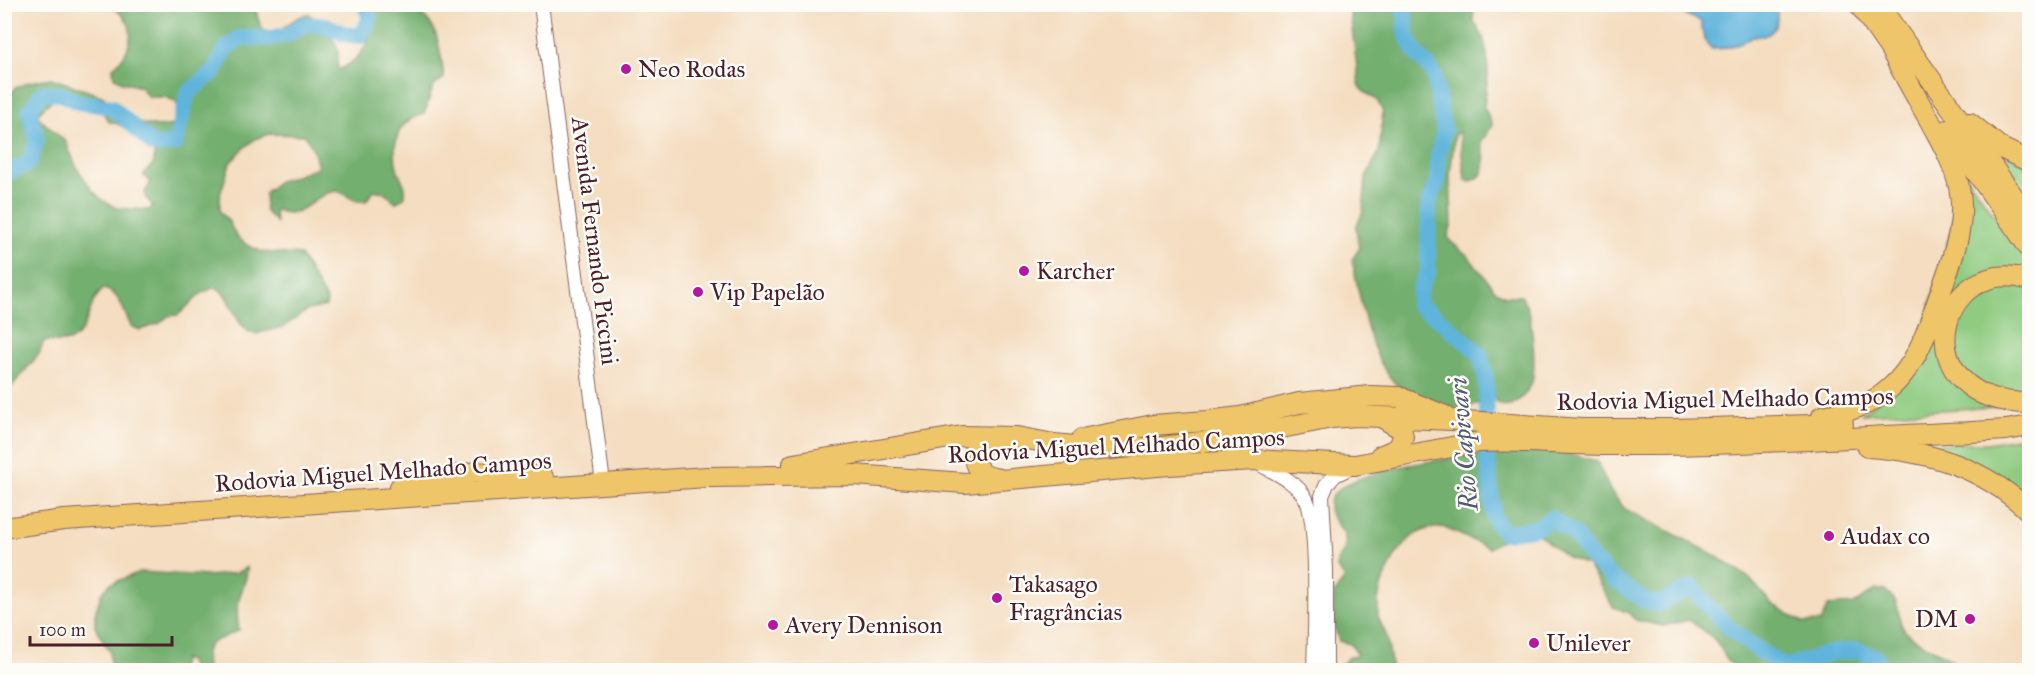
<svg xmlns="http://www.w3.org/2000/svg" width="2034" height="675" font-family="'IM FELL Great Primer',serif">
  <style>
    .green { fill: #8fcb80; stroke: #6c7556; stroke-width: 1.5 }
    .forest { fill: #73af6e; stroke: #5e674c; stroke-width: 1.5; fill-rule: evenodd }
    .water { fill: #5fb4dc; stroke: #546a84; stroke-width: 1.5 }
    .lines { fill: none; stroke-linecap: round; stroke-linejoin: round }
    .river { stroke: #5fb4dc; stroke-width: 16 }
    .minor-casing { stroke: #86625f; stroke-width: 16 }
    .highway-casing { stroke: #86625f; stroke-width: 22 }
    .minor { stroke: #fff; stroke-width: 14 }
    .highway { stroke: #eec569; stroke-width: 20 }
    .poi-dot { fill: #b5179e; stroke: #fdfcf7; stroke-width: 2 }
    .labels { text-anchor: middle; stroke-width: 5; stroke-linejoin: round; paint-order: stroke }
    .poi-label { font-size: 24px; fill: #4a1f2b; stroke: #fdfcf7; text-anchor: start }
    .street-label { font-size: 24px; fill: #4a1f2b; stroke: #fdfcf7 }
    .water-label { font-size: 26px; font-style: italic; fill: #525b72; stroke: #fdfcf7 }
  </style>
  <rect width="100%" height="100%" fill="#fdfcf7"/>
  <filter id="ink" filterUnits="userSpaceOnUse"><feTurbulence type="fractalNoise" baseFrequency=".0167" numOctaves="2"/><feDisplacementMap in="SourceGraphic" scale="12" xChannelSelector="R" yChannelSelector="G"/><feConvolveMatrix kernelMatrix="1 2 1 2 8 2 1 2 1" color-interpolation-filters="sRGB"/></filter>
  <filter id="wash" filterUnits="userSpaceOnUse"><feTurbulence type="fractalNoise" baseFrequency=".008" numOctaves="4" result="noise"/><feDisplacementMap in="SourceGraphic" scale="24" xChannelSelector="R" yChannelSelector="G"/><feGaussianBlur stdDeviation="1.35" result="paint"/><feColorMatrix in="noise" values="0 0 0 0 0 0 0 0 0 0 0 0 0 0 0 0 0 1.4 0 .05"/><feComposite in="paint" operator="in"/></filter>
  <g filter="url(#wash)">
    <rect width="100%" height="100%" fill="#f4ddc0"/>
    <path class="green" d="M 1989,145 L 2029,166 L 2029,204 Z
      M 1967,177 L 2029,264 L 2029,275 L 1987,272 L 1941,344 L 1996,407 L 1862,414 L 1912,371 L 1964,181 Z
      M 1984,285 L 2029,287 L 2029,398 L 2001,396 L 1959,367 L 1953,320 Z
      M 2029,436 L 2029,502 L 1980,466 L 1955,454 L 1929,444 L 1987,443 Z"/>
    <path class="forest" d="M 111,5 L 256,5 C 256,16 260,30 270,36 C 284,30 294,16 309,14 C 318,24 336,37 338,51 C 339,59 335,63 339,70 C 361,59 370,44 373,20 L 362,5 L 409,5 L 409,8 C 439,17 440,50 444,78 L 433,87 L 424,114 C 419,116 411,118 407,122 C 393,133 393,156 398,171 C 402,182 408,187 404,198 L 396,202 L 383,192 L 374,190 L 366,201 C 349,204 345,188 331,192 C 309,198 302,221 276,210 L 274,211 L 276,222 L 265,211 L 265,193 L 277,182 L 304,173 L 318,167 L 313,149 L 305,135 L 269,134 L 255,139 L 244,148 L 230,163 L 220,195 L 220,211 L 229,222 L 236,236 L 247,245 L 262,252 L 300,255 L 327,301 L 326,306 L 308,310 L 283,327 L 255,334 L 249,332 L 240,323 L 225,295 L 219,289 L 213,288 L 202,293 L 178,315 L 168,316 L 160,323 L 140,330 L 131,326 C 124,313 120,292 104,289 C 84,302 92,339 63,342 C 57,343 50,341 44,341 L 39,354 L 6,393 L 5,103 L 15,88 L 29,82 L 51,78 L 102,96 L 118,107 L 125,115 L 142,124 L 159,127 L 181,124 L 182,115 L 175,101 L 165,97 L 148,97 L 141,87 L 122,82 L 114,77 L 113,67 C 126,58 135,38 128,23 C 125,16 116,10 111,5 ZM 63,95 C 87,106 93,92 109,122 C 120,122 150,141 154,153 C 154,154 154,162 154,163 L 143,175 L 151,182 L 145,192 L 145,197 L 153,206 L 149,210 L 116,208 L 102,200 L 92,190 L 76,166 L 66,142 L 41,120 L 37,114 L 52,100 Z
      M 1349,5 L 1474,5 L 1473,20 L 1483,37 L 1487,54 L 1488,74 L 1484,107 L 1493,125 L 1481,142 C 1486,157 1489,180 1467,181 L 1465,179 L 1459,132 L 1455,134 L 1450,175 L 1452,224 L 1448,236 L 1450,241 L 1467,255 L 1496,291 L 1505,296 L 1521,296 C 1533,310 1536,364 1532,382 C 1529,393 1509,414 1497,402 C 1493,397 1491,387 1488,381 C 1482,404 1480,408 1455,408 C 1373,408 1366,322 1352,260 L 1359,249 L 1356,227 L 1363,212 L 1366,177 L 1379,152 L 1383,112 L 1377,100 L 1363,91 L 1359,84 Z
      M 1511,451 C 1541,451 1569,450 1597,462 L 1611,492 L 1625,509 L 1711,553 L 1749,578 L 1772,604 L 1803,623 L 1821,622 L 1828,606 L 1854,604 L 1876,590 L 1885,590 C 1888,593 1893,597 1895,601 C 1901,611 1897,623 1906,632 C 1922,649 1948,650 1961,670 L 1744,670 C 1721,661 1730,661 1718,644 C 1712,635 1698,627 1689,620 L 1663,626 L 1636,620 L 1627,612 L 1613,607 L 1588,565 L 1568,558 L 1538,534 L 1527,532 L 1510,534 L 1489,548 L 1443,527 L 1427,529 L 1412,536 L 1395,556 L 1381,586 L 1378,600 L 1378,617 L 1387,637 L 1392,670 L 1336,670 L 1348,658 L 1356,656 L 1357,654 L 1351,644 L 1339,641 L 1333,622 L 1334,594 L 1345,578 L 1337,568 L 1337,562 C 1362,527 1323,527 1330,501 C 1341,466 1478,455 1511,451 Z
      M 247,567 C 248,579 241,589 239,600 C 236,610 237,620 239,630 L 211,643 L 206,651 L 207,670 L 192,670 L 189,661 L 184,659 L 179,670 L 110,670 L 110,653 L 95,626 L 95,613 L 102,592 L 110,584 L 140,572 L 208,576 L 236,573 Z"/>
    <path class="water" d="M 1673,5 L 1775,5 C 1779,16 1778,33 1763,36 C 1760,36 1756,36 1753,37 C 1737,44 1729,49 1712,49 L 1704,40 L 1701,21 L 1681,13 Z"/>
    <g class="lines">
      <path class="river" d="M 1402,4 L 1406,20 L 1406,34 L 1417,54 L 1434,73 L 1444,130 L 1438,156 L 1438,180 L 1429,203 L 1428,272 L 1420,288 L 1418,305 L 1439,319 L 1480,354 L 1486,378 L 1488,461 L 1494,519 L 1505,533 L 1536,528 L 1551,518 L 1575,535 L 1594,561 L 1616,581 L 1645,601 L 1657,604 L 1693,587 C 1719,624 1748,644 1785,667 L 1831,653 L 1858,650 L 1876,657 L 1881,670
        M 4,175 L 30,162 L 37,139 L 29,111 L 42,93 L 61,94 L 78,102 L 112,107 L 153,145 L 175,144 L 188,93 L 215,71 L 226,48 L 240,38 L 272,38 L 290,34 L 304,24 L 326,25 L 344,34 L 361,36 L 370,18 L 364,4"/>
    </g>
  </g>
  <g filter="url(#ink)">
    <g class="lines">
      <defs>
        <path id="minor" d="M 541,4 L 603,483
          M 1257,462 C 1273,472 1294,480 1305,497 C 1319,519 1315,639 1314,670
          M 1326,670 L 1326,569 L 1322,496 L 1327,484 L 1335,475 L 1353,466"/>
        <path id="highway" d="M 1859,4 L 1897,59
          M 1878,4 L 2030,220
          M 1970,123 L 2001,148 L 2030,162
          M 1947,130 L 2030,249
          M 2030,280 C 1935,251 1901,403 2030,403
          M 1822,416 C 1847,412 1870,406 1889,389 C 1918,364 1928,328 1940,294 C 1952,259 1967,224 1959,187 C 1954,163 1941,142 1930,121 C 1916,97 1903,73 1890,49
          M 1082,439 L 1153,425 L 1207,421 L 1240,417 L 1299,403 L 1370,396 L 1399,397 L 1445,416
          M 1868,447 C 1930,451 1983,467 2030,512
          M 1380,456 L 1399,448 L 1403,436 L 1401,429 L 1381,417
          M 793,464 L 962,436 L 1017,437 L 1054,444 L 1086,447 L 1154,448 L 1225,439 L 1332,418 L 1357,416 L 1452,420 L 1582,429 L 1674,429 L 1843,424
          M 1000,479 C 994,478 987,477 982,473 C 974,466 969,450 981,444 C 987,442 994,442 1000,440
          M 400,487 L 475,472 L 543,477
          M 4,528 L 64,520 L 707,477 L 854,475 L 965,483 L 1169,465 L 1254,460 L 1355,465 L 1479,442 C 1524,440 1567,445 1612,445 C 1732,446 1852,437 1972,432 L 2006,430 L 2030,426"/>
      </defs>
      <use href="#minor" class="minor-casing"/>
      <use href="#highway" class="highway-casing"/>
      <use href="#minor" class="minor"/>
      <use href="#highway" class="highway"/>
    </g>
  </g>
  <g class="poi-dot">
    <circle cx="626" cy="69" r="6"/>
    <circle cx="1024" cy="271" r="6"/>
    <circle cx="698" cy="292" r="6"/>
    <circle cx="1829" cy="536" r="6"/>
    <circle cx="997" cy="598" r="6"/>
    <circle cx="1970" cy="619" r="6"/>
    <circle cx="773" cy="625" r="6"/>
    <circle cx="1534" cy="643" r="6"/>
  </g>
  <g class="labels">
    <g class="poi-label">
      <text x="638" y="77">Neo Rodas</text>
      <text x="1036" y="279">Karcher</text>
      <text x="710" y="300">Vip Papelão</text>
      <text x="1841" y="544">Audax co</text>
      <text x="1009" y="592">Takasago<tspan x="1009" dy="28">Fragrâncias</tspan></text>
      <text x="1958" y="627" text-anchor="end">DM</text>
      <text x="785" y="633">Avery Dennison</text>
      <text x="1546" y="651">Unilever</text>
    </g>
    <g class="street-label">
      <text transform="translate(595 241) rotate(83)" y="8">Avenida Fernando Piccini</text>
      <text transform="translate(1725 399) rotate(-1)" y="8">Rodovia Miguel Melhado Campos</text>
      <text transform="translate(1116 446) rotate(-3)" y="8">Rodovia Miguel Melhado Campos</text>
      <text transform="translate(383 472) rotate(-4)" y="8">Rodovia Miguel Melhado Campos</text>
    </g>
    <g class="water-label">
      <text transform="translate(1463 444) rotate(-95)" y="9">Rio Capivari</text>
    </g>
  </g>
  <rect width="2034" height="675" fill="none" stroke="#fdfcf7" stroke-width="24"/>
  <path d="M30 636v9h142v-9" fill="none" stroke="#4a1f2b" stroke-width="3"/>
  <text x="39" y="636" font-size="18" fill="#4a1f2b" stroke="#fdfcf7" stroke-width="4.5" paint-order="stroke">100 m</text>
</svg>
